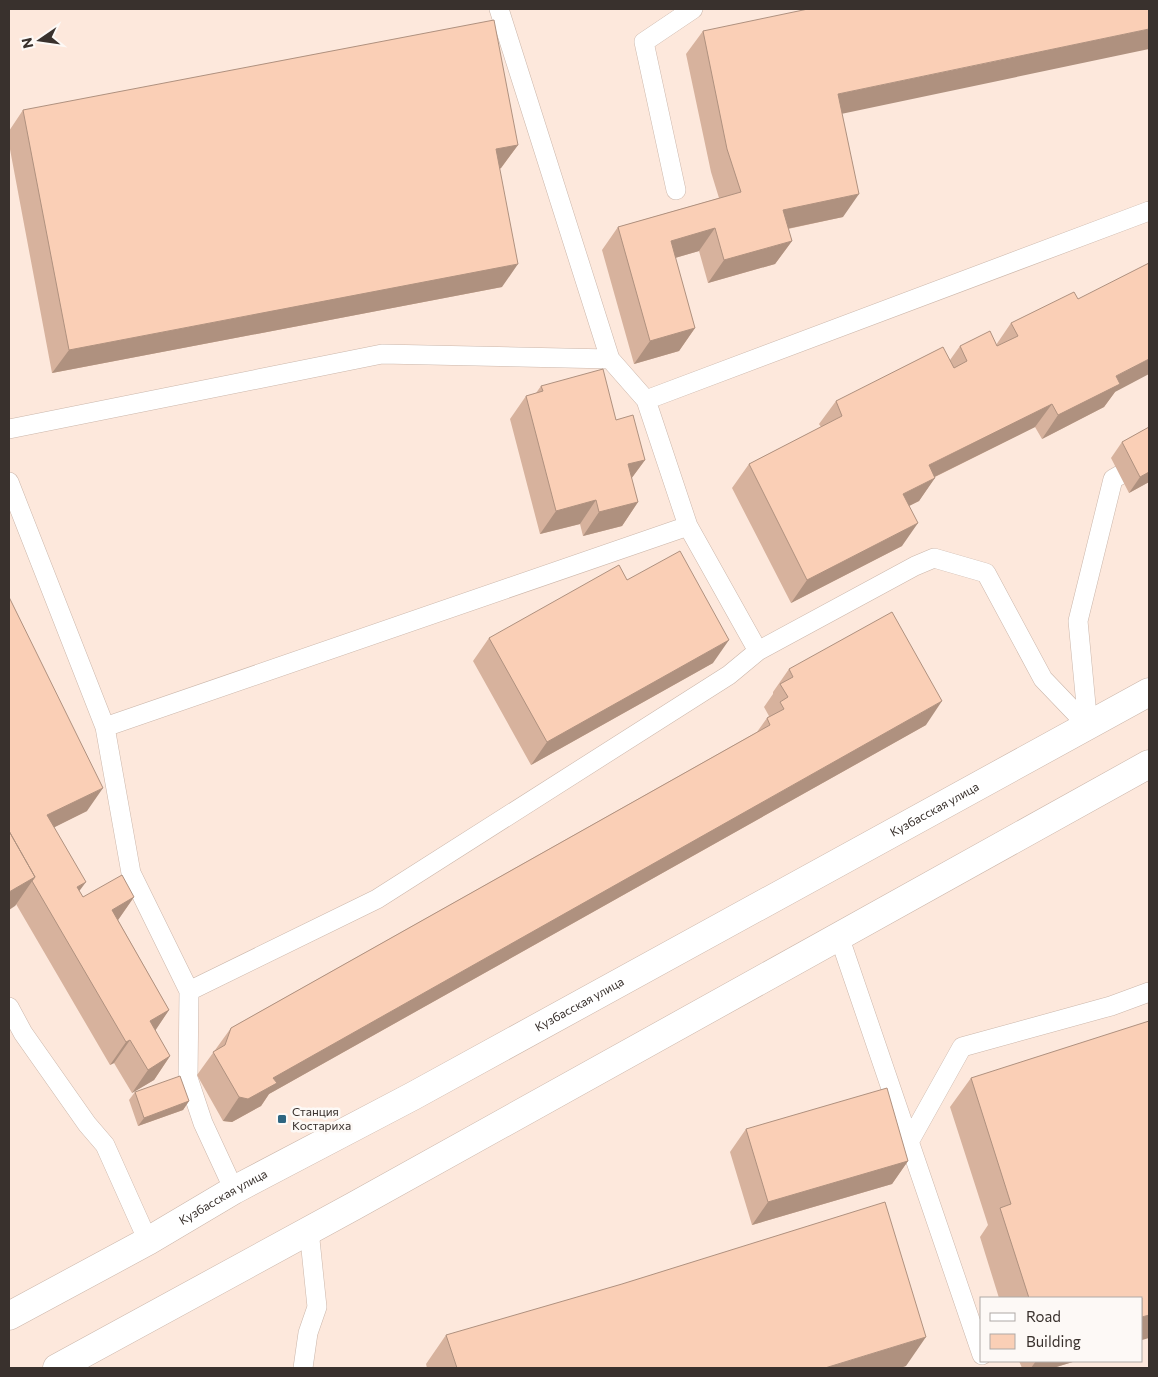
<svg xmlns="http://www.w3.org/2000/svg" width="1158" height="1377" font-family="Commissioner,sans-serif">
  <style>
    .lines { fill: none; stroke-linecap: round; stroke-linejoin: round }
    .service-casing { stroke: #cbb6aa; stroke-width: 20 }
    .primary-casing { stroke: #cbb6aa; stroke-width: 29 }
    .service { stroke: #fff; stroke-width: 19 }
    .primary { stroke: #fff; stroke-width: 28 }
    .wall { fill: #d7b29d }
    .shaded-wall { fill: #af917f }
    .building { fill: #facfb6; stroke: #af917f }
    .poi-dot { fill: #2e6580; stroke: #fdf9f6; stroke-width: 2 }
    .labels { text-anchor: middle; stroke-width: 5; stroke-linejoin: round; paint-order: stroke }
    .street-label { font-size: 12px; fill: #39312d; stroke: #fdf9f6 }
    .poi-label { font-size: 12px; fill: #39312d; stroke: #fdf9f6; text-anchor: start }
  </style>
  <rect width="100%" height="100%" fill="#fde8dc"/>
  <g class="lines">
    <defs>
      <path id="service" d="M 499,9 L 610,359 L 646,400
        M 676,190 L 644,42 L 693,9
        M 9,429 L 382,354 L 610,359
        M 9,482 L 105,727 L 131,873 L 189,991
        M 688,526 L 646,400 L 1149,211
        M 1088,726 L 1078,621 L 1113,479 L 1120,475
        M 105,727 L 688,526 L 758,651
        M 839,936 L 982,1355
        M 9,1007 L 23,1033 L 87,1124 L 105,1145 L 148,1241
        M 909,1142 L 962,1047 L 1111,1006 L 1149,992
        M 234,1190 L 203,1123 L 188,1078 L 189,991 L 377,899 L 729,675 L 758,651 L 915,566 L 934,558 L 986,573 L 1043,679 L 1088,726
        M 303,1368 L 308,1333 L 317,1307 L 309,1230"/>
      <g id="primary">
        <path id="s1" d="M 9,1316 L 148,1241 L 234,1190 L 413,1096 L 1149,692"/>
        <path d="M 57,1368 L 354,1206 L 1149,764"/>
      </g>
    </defs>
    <use href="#service" class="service-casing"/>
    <use href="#primary" class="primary-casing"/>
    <use href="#service" class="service"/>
    <use href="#primary" class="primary"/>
  </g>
  <path class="wall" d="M 703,31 L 842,113 L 843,217 L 788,229 L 792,241 L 775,264 L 708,283 L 699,251 L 675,258 L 695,328 L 679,351 L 634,364 L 602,250 L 618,227 L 719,198 L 711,172 L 686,54 Z
    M 23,110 L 518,145 L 501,168 L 500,169 L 502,287 L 52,373 L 9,144 L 9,131 Z
    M 1011,323 L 1115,392 L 1104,407 L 1042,439 L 1035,427 L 935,477 L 919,501 L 909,506 L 902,546 L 791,603 L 732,488 L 749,464 L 821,427 L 819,424 L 836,401 L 950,360 L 960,346 L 996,345 Z
    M 541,386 L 616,420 L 645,460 L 631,479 L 638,502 L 622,526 L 583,536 L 580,524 L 540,534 L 510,419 L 526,396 L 536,393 Z
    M 1149,427 L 1149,482 L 1129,493 L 1111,458 L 1122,442 Z
    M 627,580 L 713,663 L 531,765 L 473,661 L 489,638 Z
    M 9,597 L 87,811 L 54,827 L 79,891 L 83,897 L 134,897 L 118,920 L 169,1010 L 155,1030 L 170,1056 L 154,1080 L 132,1093 L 114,1063 L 110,1065 L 16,904 L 15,906 Z
    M 789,669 L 926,725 L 269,1094 L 261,1106 L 232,1122 L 223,1121 L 197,1075 L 231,1028 L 757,732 L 767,718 L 769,716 L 764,707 L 773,694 L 773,692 Z
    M 971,1078 L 1142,1298 L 999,1298 L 980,1237 L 988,1225 L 950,1107 Z
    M 135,1092 L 189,1101 L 183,1110 L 138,1126 L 129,1100 Z
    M 746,1129 L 908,1161 L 892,1184 L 752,1225 L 730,1152 Z
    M 446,1335 L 906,1366 L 900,1368 L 427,1368 L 426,1364 Z
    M 1019,1361 L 1076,1361 L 1053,1368 L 1022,1368 Z"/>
  <path class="shaded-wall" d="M 1149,29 L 1149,49 L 822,118 L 838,94 Z
    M 518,145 L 501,168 L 479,172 L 496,149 Z
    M 859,194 L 843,217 L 767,233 L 783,210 Z
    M 715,228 L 699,251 L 654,264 L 671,241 Z
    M 792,241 L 775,264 L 708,283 L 724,260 Z
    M 518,264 L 502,287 L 52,373 L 69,350 Z
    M 695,328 L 679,351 L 634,364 L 650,341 Z
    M 1149,359 L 1149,374 L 1115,392 L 1104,407 L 1042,439 L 1058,415 L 1116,376 Z
    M 1052,404 L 1035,427 L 912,488 L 929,465 Z
    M 645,460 L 628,483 L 628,464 Z
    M 1149,472 L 1149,482 L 1129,493 L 1140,477 Z
    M 935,478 L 919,501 L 887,517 L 903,494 Z
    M 596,500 L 580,524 L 540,534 L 556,511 Z
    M 638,502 L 622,526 L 583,536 L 599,512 Z
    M 918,523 L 902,546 L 791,603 L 807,580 Z
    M 729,640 L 713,663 L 531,765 L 547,742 Z
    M 942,701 L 926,725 L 269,1094 L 261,1106 L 232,1122 L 223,1121 L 239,1097 Z
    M 103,788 L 87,811 L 31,839 L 47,815 Z
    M 35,877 L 15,906 L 9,910 L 9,892 Z
    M 86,882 L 69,905 L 77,887 Z
    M 134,897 L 118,920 L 95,933 L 112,910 Z
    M 169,1010 L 153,1034 L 150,1021 Z
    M 130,1040 L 114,1063 L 110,1065 L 126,1042 Z
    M 170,1056 L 154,1080 L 132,1093 L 148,1070 Z
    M 189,1101 L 183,1110 L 138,1126 L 144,1118 Z
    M 908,1161 L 892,1184 L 752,1225 L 768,1202 Z
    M 1149,1315 L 1149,1338 L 1142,1340 L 1142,1317 Z
    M 926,1337 L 906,1366 L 900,1368 L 825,1368 Z
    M 1036,1361 L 1076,1361 L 1053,1368 L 1031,1368 Z"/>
  <path class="building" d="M 808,9 L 1149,9 L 1149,29 L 838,94 L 859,194 L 783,210 L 792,241 L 724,260 L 715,228 L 671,241 L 695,328 L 650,341 L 618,227 L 741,192 L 727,149 L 703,31 Z
    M 494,20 L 518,145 L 496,149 L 518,264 L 69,350 L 23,110 Z
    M 1149,263 L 1149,359 L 1116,376 L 1120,384 L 1058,415 L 1052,404 L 929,465 L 935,478 L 903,494 L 918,523 L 807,580 L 749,464 L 842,416 L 836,401 L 943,347 L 954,368 L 967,361 L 960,346 L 990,331 L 997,346 L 1018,336 L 1011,323 L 1074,292 L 1078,299 Z
    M 603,369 L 616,420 L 633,415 L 645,460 L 628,464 L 638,502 L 599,512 L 596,500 L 556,511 L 526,396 L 543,391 L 541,386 Z
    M 1149,427 L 1149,472 L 1140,477 L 1122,442 Z
    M 680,551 L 729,640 L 547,742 L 489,638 L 619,565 L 627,580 Z
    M 9,597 L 103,788 L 47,815 L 86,882 L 77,887 L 83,897 L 122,875 L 134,897 L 112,910 L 169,1010 L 150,1021 L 170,1056 L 148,1070 L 130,1040 L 126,1042 L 32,881 L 35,877 L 9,831 Z
    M 892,612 L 942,701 L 273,1078 L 277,1083 L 248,1099 L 239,1097 L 213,1052 L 225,1045 L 231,1028 L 770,725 L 767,718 L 784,709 L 780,702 L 788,697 L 780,684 L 793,677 L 789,669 Z
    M 9,831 L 35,877 L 9,892 Z
    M 1149,1021 L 1149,1315 L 1142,1317 L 1142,1298 L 1029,1298 L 1000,1208 L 1011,1204 L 971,1078 Z
    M 180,1076 L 189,1101 L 144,1118 L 135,1092 Z
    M 887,1088 L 908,1161 L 768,1202 L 746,1129 Z
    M 885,1202 L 926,1337 L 825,1368 L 457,1368 L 446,1335 L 622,1284 Z"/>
  <rect class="poi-dot" x="277" y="1114" width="10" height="10" rx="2.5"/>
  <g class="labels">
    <g class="street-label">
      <text dy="4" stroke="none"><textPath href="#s1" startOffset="1055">Кузбасская улица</textPath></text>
      <text dy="4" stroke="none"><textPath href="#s1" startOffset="650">Кузбасская улица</textPath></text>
      <text dy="4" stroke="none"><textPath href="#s1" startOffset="245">Кузбасская улица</textPath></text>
    </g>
    <g class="poi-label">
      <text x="292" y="1116">Станция<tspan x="292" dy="14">Костариха</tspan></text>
    </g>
  </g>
  <rect width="1158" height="1377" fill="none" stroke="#39312d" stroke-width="20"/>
  <rect x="980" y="1297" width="162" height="65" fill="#fdf9f6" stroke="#afa9a6"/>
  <rect x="990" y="1313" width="25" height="8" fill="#ffffff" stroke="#afa9a6"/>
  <text x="1026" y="1322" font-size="15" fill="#39312d">Road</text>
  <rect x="990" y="1334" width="25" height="15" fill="#facfb6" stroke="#afa9a6"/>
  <text x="1026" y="1347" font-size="15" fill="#39312d">Building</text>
  <g transform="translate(40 40) rotate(257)" stroke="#fdf9f6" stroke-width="4" paint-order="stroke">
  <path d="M0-4L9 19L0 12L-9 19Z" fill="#39312d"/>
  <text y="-8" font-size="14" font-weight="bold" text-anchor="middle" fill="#39312d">N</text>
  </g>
</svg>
